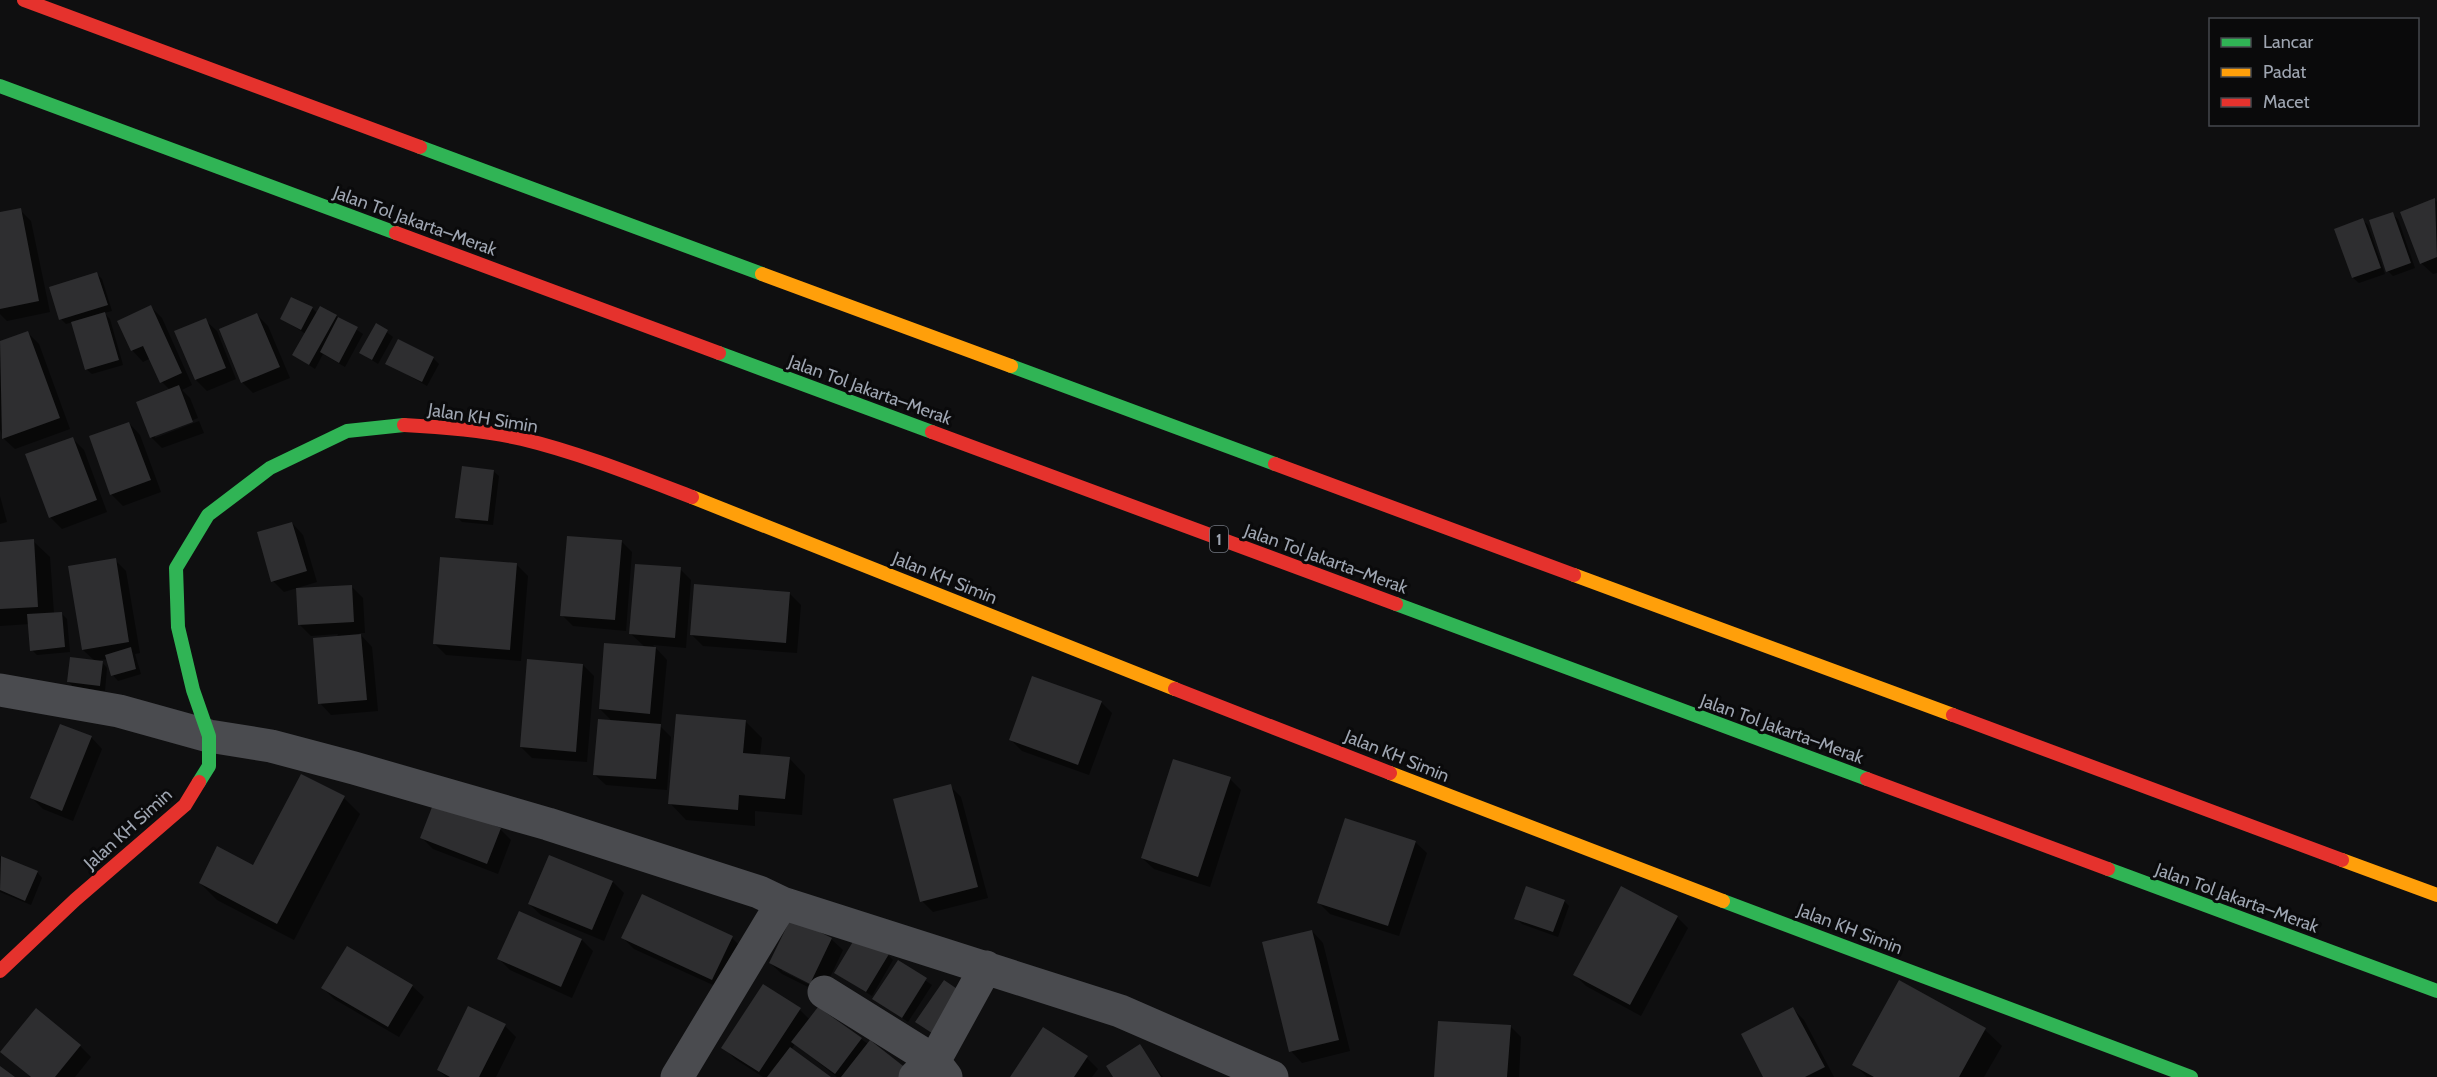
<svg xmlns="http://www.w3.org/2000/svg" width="2437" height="1077" font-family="Cabin,sans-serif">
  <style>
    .shadow { fill: #0007; fill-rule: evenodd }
    .building { fill: #2e2e30 }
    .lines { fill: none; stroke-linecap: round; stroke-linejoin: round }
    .street { stroke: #4a4b4f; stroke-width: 33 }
    .fast { stroke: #30b455; stroke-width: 14 }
    .slow { stroke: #ff9f0a; stroke-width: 14 }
    .jam { stroke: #e5322d; stroke-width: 14 }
    .labels { text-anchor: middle; stroke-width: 6; stroke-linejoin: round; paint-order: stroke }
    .shield { fill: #0a0a0b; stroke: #727780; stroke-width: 1.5 }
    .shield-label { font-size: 16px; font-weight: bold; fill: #9fa6b2 }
    .street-label { font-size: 18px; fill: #9fa6b2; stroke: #0a0a0b }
  </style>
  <rect width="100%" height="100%" fill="#0f0f10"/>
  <path class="shadow" d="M 2435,200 L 2437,202 L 2437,273 L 2433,274 L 2421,263 Z
    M 20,210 L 31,221 L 50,312 L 7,321 L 0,314 L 0,214 Z
    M 2392,214 L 2398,219 L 2415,268 L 2393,276 L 2388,271 Z
    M 2362,220 L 2368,225 L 2385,274 L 2359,283 L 2353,278 L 2336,230 Z
    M 97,274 L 102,279 L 112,311 L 104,313 L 110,319 L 123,365 L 92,374 L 86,369 L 73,322 L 66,324 L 61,319 Z
    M 151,307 L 162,318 L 192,385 L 182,390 L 190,398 L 198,418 L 155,435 L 155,438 L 199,421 L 204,433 L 162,448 L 151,437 L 170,390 L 162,382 L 151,358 L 143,362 L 132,350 Z
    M 312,308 L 318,314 L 336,316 L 363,334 L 345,367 L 323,354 L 315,369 L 294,355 L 306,334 L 282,319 Z
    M 257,315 L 268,326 L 290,378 L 253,393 L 242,382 Z
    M 205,320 L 217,331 L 236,379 L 207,391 L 196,380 Z
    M 377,325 L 393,337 L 378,364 L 361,353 Z
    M 28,333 L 39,344 L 70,429 L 15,449 L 3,438 L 0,429 L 0,343 Z
    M 433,358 L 439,364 L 427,386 L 387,363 Z
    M 129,423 L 140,435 L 161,492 L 123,506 L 112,495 L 91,437 Z
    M 73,439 L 84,450 L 107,512 L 62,529 L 51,518 L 27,455 Z
    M 493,471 L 499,476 L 493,525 L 462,522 L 457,517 Z
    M 0,496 L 7,522 L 0,524 Z
    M 292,523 L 303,535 L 317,582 L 284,592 L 273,581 Z
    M 33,541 L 50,557 L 54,614 L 61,613 L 67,619 L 70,652 L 37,655 L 32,650 L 30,624 L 0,626 L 0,543 Z
    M 621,541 L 632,552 L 626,631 L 573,626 L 562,615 Z
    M 115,560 L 126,571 L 140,653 L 135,654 L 141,674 L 118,681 L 113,675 L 108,659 L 100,660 L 107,668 L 105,691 L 74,687 L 68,682 L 95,661 L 83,650 Z
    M 517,565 L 528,576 L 521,661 L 446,655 L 434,643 Z
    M 680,569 L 691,580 L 686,648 L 653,645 L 667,660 L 661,724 L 658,724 L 671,737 L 667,790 L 606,785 L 594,774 L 613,722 L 600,709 L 645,647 L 630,633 Z
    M 352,587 L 363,598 L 365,633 L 359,633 L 372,647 L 378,711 L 331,715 L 320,703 L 338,634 L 311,636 L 300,625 Z
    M 790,594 L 801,605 L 797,653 L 703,646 L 691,634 Z
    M 583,665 L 594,676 L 587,762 L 532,758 L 521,747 Z
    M 1101,702 L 1112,713 L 1089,775 L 1022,751 L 1011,740 Z
    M 745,721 L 762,738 L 760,756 L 789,758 L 805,775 L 802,815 L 755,811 L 755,826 L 686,820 L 670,803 Z
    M 91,737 L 102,749 L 73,821 L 43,809 L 32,798 Z
    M 1230,779 L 1241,790 L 1210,887 L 1154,869 L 1142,858 Z
    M 950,786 L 961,797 L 988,898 L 933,912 L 922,901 Z
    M 344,798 L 360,814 L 294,940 L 217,900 L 200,883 L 253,867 Z
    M 500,829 L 511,840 L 498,874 L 433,849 L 422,838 Z
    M 1415,842 L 1427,853 L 1399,936 L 1330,914 L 1319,903 Z
    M 0,856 L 37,872 L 42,878 L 31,905 L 0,892 Z
    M 550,857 L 613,882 L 624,893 L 604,941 L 541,915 L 529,904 Z
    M 1564,901 L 1569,906 L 1558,937 L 1522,924 L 1516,918 Z
    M 520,913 L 582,940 L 593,951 L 572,998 L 510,970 L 499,959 Z
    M 1677,917 L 1688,928 L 1641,1016 L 1586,986 L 1575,975 Z
    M 1312,931 L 1323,943 L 1350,1051 L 1302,1063 L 1291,1051 Z
    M 623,938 L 732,938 L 743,949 L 724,990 L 634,949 Z
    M 831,939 L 843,950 L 822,994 L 782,974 L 770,963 ZM 782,968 L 817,986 L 816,988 L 782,971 Z
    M 347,948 L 412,986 L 424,997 L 399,1037 L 334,999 L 323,988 Z
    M 888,955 L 893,960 L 872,996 L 836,973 Z
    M 898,962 L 932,985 L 908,1022 L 874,999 Z
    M 1900,982 L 1985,1030 L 2002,1046 L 1984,1077 L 1867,1077 L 1854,1064 Z
    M 1793,1009 L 1804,1020 L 1834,1077 L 1765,1077 Z
    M 800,1010 L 810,1020 L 861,1039 L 913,1077 L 837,1077 L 795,1044 L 791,1050 L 828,1077 L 763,1077 L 735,1059 L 723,1047 Z
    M 505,1026 L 516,1037 L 496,1077 L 446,1077 L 438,1070 Z
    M 1510,1026 L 1521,1037 L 1519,1077 L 1436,1077 Z
    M 80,1046 L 91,1057 L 75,1077 L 31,1077 L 2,1052 Z
    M 1139,1046 L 1163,1077 L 1115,1077 Z
    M 1087,1058 L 1098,1069 L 1092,1077 L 1012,1077 Z"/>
  <path class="building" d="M 2435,198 L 2437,257 L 2420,264 L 2400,212 Z
    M 21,208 L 39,301 L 0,309 L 0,212 Z
    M 2393,212 L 2411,263 L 2386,272 L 2369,220 Z
    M 2363,218 L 2381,268 L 2352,278 L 2334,229 Z
    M 97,272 L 108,305 L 59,320 L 49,287 Z
    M 291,297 L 313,307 L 301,330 L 280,319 Z
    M 151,305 L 182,373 L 160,383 L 143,346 L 131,351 L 117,321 Z
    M 320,306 L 337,315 L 309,365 L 292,355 Z
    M 105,312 L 119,360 L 85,370 L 71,322 Z
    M 257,313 L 280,367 L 241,383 L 219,329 Z
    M 338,317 L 358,327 L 339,363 L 320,352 Z
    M 206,318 L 226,368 L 195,380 L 174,331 Z
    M 376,323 L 388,330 L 372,360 L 359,353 Z
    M 28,331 L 60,418 L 2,439 L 0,341 Z
    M 398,339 L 434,357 L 422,382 L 385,364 Z
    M 179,385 L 193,422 L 150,438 L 136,402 Z
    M 129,422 L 151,480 L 110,495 L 89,436 Z
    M 73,437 L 97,500 L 49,518 L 25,454 Z
    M 462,466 L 494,470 L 488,521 L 455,518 Z
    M 292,522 L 307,571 L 271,582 L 257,532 Z
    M 567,536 L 622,540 L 615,620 L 560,616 Z
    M 34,539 L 38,607 L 0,609 L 0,542 Z
    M 440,557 L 517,563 L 510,650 L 433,644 Z
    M 116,558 L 129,642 L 82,650 L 68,566 Z
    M 635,564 L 681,567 L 675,638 L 629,634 Z
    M 694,584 L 790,592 L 786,643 L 690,635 Z
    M 352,585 L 354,622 L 298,625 L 296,588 Z
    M 62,612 L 65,647 L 30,651 L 27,614 Z
    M 361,634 L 367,700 L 318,704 L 313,638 Z
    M 604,643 L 656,647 L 650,714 L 599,709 Z
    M 131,647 L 136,669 L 111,676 L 105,655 Z
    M 70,657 L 103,661 L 100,686 L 67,682 Z
    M 527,659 L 583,664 L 576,752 L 520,747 Z
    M 1032,676 L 1102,701 L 1078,765 L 1009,740 Z
    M 676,714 L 746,720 L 743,753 L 790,757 L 785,799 L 739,795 L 738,810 L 668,804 Z
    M 598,719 L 661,724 L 656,779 L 593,775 Z
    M 60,724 L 92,736 L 62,811 L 30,798 Z
    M 1173,759 L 1231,777 L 1198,877 L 1141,858 Z
    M 301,774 L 345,796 L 277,924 L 199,883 L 217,846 L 253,865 Z
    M 951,784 L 978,887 L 920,902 L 893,799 Z
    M 434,802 L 501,828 L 487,864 L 420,838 Z
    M 1345,818 L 1416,841 L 1388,926 L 1317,903 Z
    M 549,855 L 613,881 L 592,930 L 528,904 Z
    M 1,856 L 38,871 L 25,901 L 0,890 Z
    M 1526,886 L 1565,900 L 1553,932 L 1514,919 Z
    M 1621,886 L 1678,916 L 1630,1005 L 1573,975 Z
    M 642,894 L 733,936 L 712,980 L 621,938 Z
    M 519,911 L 582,939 L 561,987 L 497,959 Z
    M 791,918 L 832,938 L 810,984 L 769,963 Z
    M 1312,930 L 1339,1040 L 1289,1052 L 1262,942 Z
    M 857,935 L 889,954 L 866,992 L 834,973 Z
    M 347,946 L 413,985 L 388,1027 L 321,988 Z
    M 898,960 L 927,978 L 902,1018 L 872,999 Z
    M 944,980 L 969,997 L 941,1039 L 915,1022 Z
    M 1899,980 L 1986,1028 L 1959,1077 L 1874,1077 L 1852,1065 Z
    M 763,984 L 801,1008 L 759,1072 L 721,1048 Z
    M 468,1006 L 506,1024 L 479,1077 L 450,1077 L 437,1070 Z
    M 818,1007 L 862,1038 L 835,1074 L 791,1042 Z
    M 1793,1007 L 1825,1067 L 1805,1077 L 1763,1077 L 1741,1034 Z
    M 36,1008 L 81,1045 L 55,1077 L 31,1077 L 0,1052 Z
    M 1438,1021 L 1511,1025 L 1507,1077 L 1434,1077 Z
    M 1043,1027 L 1088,1056 L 1074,1077 L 1010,1077 Z
    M 870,1040 L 907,1069 L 901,1077 L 841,1077 Z
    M 1140,1044 L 1161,1077 L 1113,1077 L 1106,1066 Z
    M 790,1047 L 831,1077 L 767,1077 Z
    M 0,1066 L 15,1077 L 0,1077 Z"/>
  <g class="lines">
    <path class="street" d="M 0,690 L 119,711 L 209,736 L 271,746 L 354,768 L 548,824 L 759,892 L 782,903 L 1120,1011 L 1272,1077
      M 824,992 L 933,1060 L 946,1077
      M 677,1077 L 782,903
      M 915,1077 L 937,1056 L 986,967"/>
    <path class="fast" d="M 0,86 L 396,233
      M 420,147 L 762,274
      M 719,353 L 932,432
      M 1011,366 L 1275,464
      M 1396,604 L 1867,779
      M 199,782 L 209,766 L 209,736 L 193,690 L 178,627 L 176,568 L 208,515 L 270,468 L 347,431 L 404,425
      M 2108,869 L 2437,991
      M 1723,901 L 2191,1077"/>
    <path class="slow" d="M 762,274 L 1011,366
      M 692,497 L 1175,689
      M 1574,575 L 1953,715
      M 1390,773 L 1723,901
      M 2342,860 L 2437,895"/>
    <path class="jam" d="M 24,0 L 420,147
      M 396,233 L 719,353
      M 404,425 C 443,427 484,430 522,439 C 580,453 637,476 692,497
      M 932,432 L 1396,604
      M 1275,464 L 1574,575
      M 1175,689 L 1390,773
      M 1953,715 L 2342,860
      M 1867,779 L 2108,869
      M 0,971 L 75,900 L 185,805 L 199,782"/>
  </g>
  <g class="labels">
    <rect class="shield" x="1210" y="526" width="18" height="26" rx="4.5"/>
    <g class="shield-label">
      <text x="1219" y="545">1</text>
    </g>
    <g class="street-label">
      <text transform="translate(415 221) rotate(20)" y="6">Jalan Tol Jakarta–Merak</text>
      <text transform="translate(870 390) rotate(20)" y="6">Jalan Tol Jakarta–Merak</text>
      <text transform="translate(483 418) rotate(9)" y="6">Jalan KH Simin</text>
      <text transform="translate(1326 559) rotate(20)" y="6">Jalan Tol Jakarta–Merak</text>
      <text transform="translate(945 578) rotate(22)" y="6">Jalan KH Simin</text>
      <text transform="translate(1782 729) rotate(20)" y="6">Jalan Tol Jakarta–Merak</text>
      <text transform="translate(1397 756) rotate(22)" y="6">Jalan KH Simin</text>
      <text transform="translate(128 829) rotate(-42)" y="6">Jalan KH Simin</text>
      <text transform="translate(2237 898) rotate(20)" y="6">Jalan Tol Jakarta–Merak</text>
      <text transform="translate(1850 929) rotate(21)" y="6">Jalan KH Simin</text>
    </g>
  </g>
  <rect x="2209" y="18" width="210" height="108" fill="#0a0a0b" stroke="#46484e" stroke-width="1.5"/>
  <rect x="2221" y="38" width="30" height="9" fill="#30b455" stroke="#46484e" stroke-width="1.5"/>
  <text x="2263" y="48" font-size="18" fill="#9fa6b2">Lancar</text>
  <rect x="2221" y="68" width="30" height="9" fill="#ff9f0a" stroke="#46484e" stroke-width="1.5"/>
  <text x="2263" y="78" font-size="18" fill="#9fa6b2">Padat</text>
  <rect x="2221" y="98" width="30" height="9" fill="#e5322d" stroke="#46484e" stroke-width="1.5"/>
  <text x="2263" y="108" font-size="18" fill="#9fa6b2">Macet</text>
</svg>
